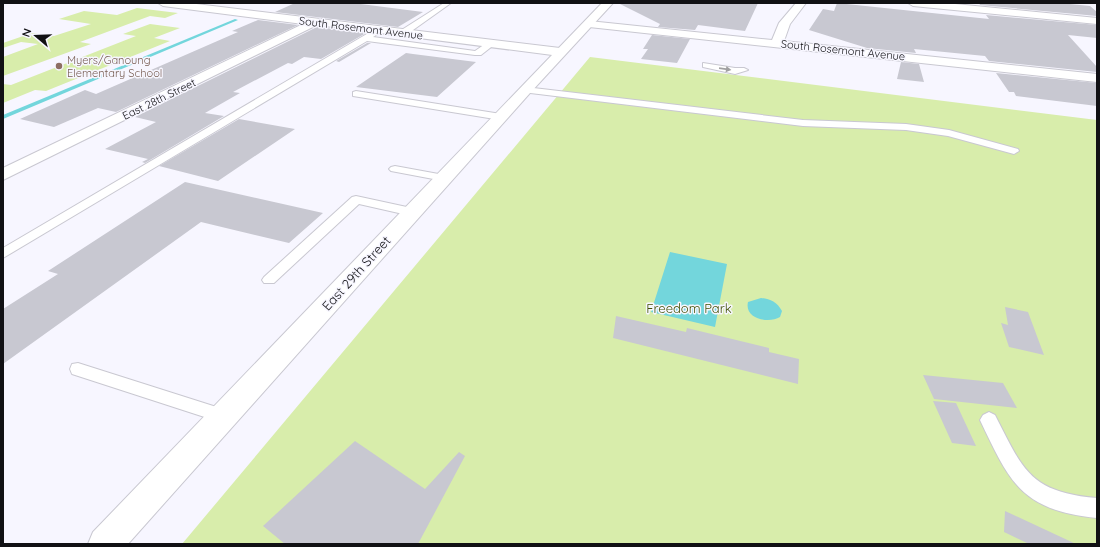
<svg xmlns="http://www.w3.org/2000/svg" width="1100" height="547" font-family="Quicksand,sans-serif">
  <style>
    .green { fill: #d8edab }
    .water { fill: #73d6dc }
    .lines { fill: none; stroke-linecap: round; stroke-linejoin: round }
    .stream { fill: #73d6dc; fill-rule: evenodd }
    .building { fill: #c8c8d1 }
    .lane-casing { stroke: #c9c8d1; stroke-width: 2 }
    .street-casing { stroke: #c9c8d1; stroke-width: 2 }
    .secondary-casing { stroke: #c9c8d1; stroke-width: 2 }
    .lane { fill: #fff; fill-rule: evenodd }
    .street { fill: #fff; fill-rule: evenodd }
    .secondary { fill: #fff; fill-rule: evenodd }
    .oneway { fill: #a0a0a1 }
    .education-dot { fill: #8d6e63; stroke: #f7f6ff; stroke-width: 1.5 }
    .labels { text-anchor: middle; stroke-width: 3; stroke-linejoin: round; paint-order: stroke }
    .far-street-label { font-size: 11px; fill: #111114; stroke: #f7f6ff }
    .far-education-label { font-size: 11px; fill: #785e54; stroke: #f7f6ff; text-anchor: start }
    .street-label { font-size: 13px; fill: #111114; stroke: #f7f6ff }
    .park-label { font-size: 13px; fill: #3e4f00; stroke: #f7f6ff }
  </style>
  <rect width="100%" height="100%" fill="#f7f6ff"/>
  <path class="green" d="M 137,8 L 178,13 L 165,18 L 150,16 L 80,42 L 91,44 L 3,76 L 3,57 L 38,44 L 21,42 L 3,48 L 3,43 L 32,33 L 54,36 L 91,24 L 59,19 L 84,11 L 117,15 Z
    M 150,24 L 180,28 L 154,38 L 170,41 L 46,91 L 35,90 L 3,103 L 3,84 L 11,85 L 136,36 L 123,34 Z
    M 590,57 L 1097,120 L 1097,544 L 182,544 Z"/>
  <path class="water" d="M 670,252 L 727,264 L 715,327 L 651,312 Z
    M 761,298 C 770,299 777,302 782,311 L 780,317 C 769,324 744,319 748,302 Z"/>
  <g class="lines">
    <path class="stream" d="M 235,19 L 238,20 L 3,119 L 3,115 Z"/>
  </g>
  <path class="building" d="M 295,3 L 353,3 L 423,12 L 398,27 L 275,12 Z
    M 618,3 L 758,3 L 745,31 L 698,25 L 695,30 L 658,27 L 660,24 Z
    M 837,3 L 989,19 L 986,15 L 1097,25 L 1097,38 L 1068,35 L 1097,67 L 1097,72 L 989,61 L 985,56 L 914,49 L 916,53 L 867,48 L 809,30 L 823,9 L 834,11 Z
    M 979,3 L 1060,3 L 1090,6 L 1097,12 L 1097,16 L 980,5 Z
    M 258,20 L 298,25 L 116,112 L 98,108 L 54,127 L 20,119 L 85,90 L 96,94 L 238,32 L 232,31 Z
    M 317,27 L 366,33 L 321,59 L 304,57 L 292,64 L 288,63 L 233,92 L 240,93 L 205,113 L 224,116 L 145,163 L 142,162 L 148,159 L 105,149 L 156,122 L 135,117 Z
    M 652,35 L 690,39 L 677,63 L 641,59 L 648,49 L 643,49 Z
    M 367,43 L 371,43 L 339,62 L 336,61 Z
    M 406,53 L 413,54 L 476,62 L 437,97 L 356,87 Z
    M 901,62 L 919,64 L 924,82 L 897,79 Z
    M 996,73 L 1097,83 L 1097,106 L 1016,96 L 1014,92 L 1009,92 Z
    M 239,119 L 295,129 L 218,181 L 159,166 Z
    M 185,182 L 323,213 L 289,243 L 201,222 L 3,364 L 3,309 L 58,274 L 48,271 Z
    M 1005,307 L 1028,312 L 1044,355 L 1009,347 L 1001,323 L 1008,325 Z
    M 616,316 L 686,332 L 687,328 L 769,348 L 769,352 L 799,359 L 798,384 L 613,338 Z
    M 923,375 L 1003,383 L 1017,408 L 934,399 Z
    M 933,401 L 956,403 L 976,446 L 952,443 Z
    M 355,441 L 425,489 L 459,452 L 465,456 L 418,544 L 285,544 L 263,526 Z
    M 1005,511 L 1076,544 L 1029,544 L 1004,532 Z"/>
  <g class="lines">
    <defs>
      <path id="lane" d="M 444,3 L 451,3 L 406,35 L 400,35 L 400,31 Z
        M 377,28 L 384,30 L 373,37 L 475,51 L 488,42 L 495,44 L 481,55 L 475,55 L 367,41 L 3,258 L 3,248 Z
        M 703,63 L 735,68 L 744,68 L 748,70 L 735,74 L 703,67 Z
        M 525,87 L 803,120 L 906,124 L 949,130 L 1018,149 L 1019,151 L 1014,154 L 948,136 L 906,130 L 803,126 L 522,92 L 521,90 Z
        M 356,91 L 501,114 L 506,117 L 501,120 L 353,96 L 353,92 Z
        M 395,166 L 444,175 L 450,178 L 444,181 L 391,171 L 389,169 L 391,167 Z
        M 356,196 L 416,209 L 418,212 L 412,216 L 359,204 L 274,283 L 264,283 L 262,280 L 264,277 L 352,197 Z
        M 78,363 L 229,411 L 232,416 L 229,421 L 223,423 L 72,374 L 70,369 L 72,364 Z
        M 989,412 L 995,415 C 1023,470 1030,492 1097,498 L 1097,518 C 1021,510 1010,483 980,420 L 983,415 Z"/>
      <path id="street" d="M 158,3 L 188,3 L 560,48 L 566,52 L 560,56 L 317,25 L 3,180 L 3,168 L 303,24 L 163,6 Z
        M 796,3 L 806,3 L 790,24 L 784,41 L 1097,74 L 1097,82 L 589,27 L 583,24 L 589,21 L 772,40 L 779,23 Z
        M 908,3 L 945,3 L 1097,18 L 1097,24 L 913,6 Z"/>
      <path id="secondary" d="M 602,3 L 613,3 L 530,93 L 128,544 L 88,544 L 93,532 Z"/>
    </defs>
    <use href="#lane" class="lane-casing"/>
    <use href="#street" class="street-casing"/>
    <use href="#secondary" class="secondary-casing"/>
    <use href="#lane" class="lane"/>
    <use href="#street" class="street"/>
    <use href="#secondary" class="secondary"/>
  </g>
  <defs><path id="oneway-solid" d="M-6-.8H1V-3.2L6.5 0L1 3.2V.8H-6Z"/></defs>
  <use class="oneway" href="#oneway-solid" transform="translate(725 69) rotate(8)"/>
  <circle class="education-dot" cx="59" cy="66" r="4"/>
  <g class="labels">
    <g class="far-street-label">
      <text transform="translate(361 28) rotate(7)" y="4">South Rosemont Avenue</text>
      <text transform="translate(843 50) rotate(6)" y="4">South Rosemont Avenue</text>
      <text transform="translate(159 99) rotate(-26)" y="4">East 28th Street</text>
    </g>
    <g class="far-education-label">
      <text x="67" y="64">Myers/Ganoung<tspan x="67" dy="13">Elementary School</tspan></text>
    </g>
    <g class="street-label">
      <text transform="translate(356 273) rotate(-48)" y="5">East 29th Street</text>
    </g>
    <g class="park-label">
      <text x="689" y="313">Freedom Park</text>
    </g>
  </g>
  <rect width="1100" height="547" fill="none" stroke="#111114" stroke-width="8"/>
  <g transform="translate(36 36) rotate(289)" stroke="#f7f6ff" stroke-width="3" paint-order="stroke">
  <path d="M0-3L7 15L0 10L-7 15Z" fill="#111114"/>
  <text y="-6" font-size="11" font-weight="bold" text-anchor="middle" fill="#111114">N</text>
  </g>
</svg>
